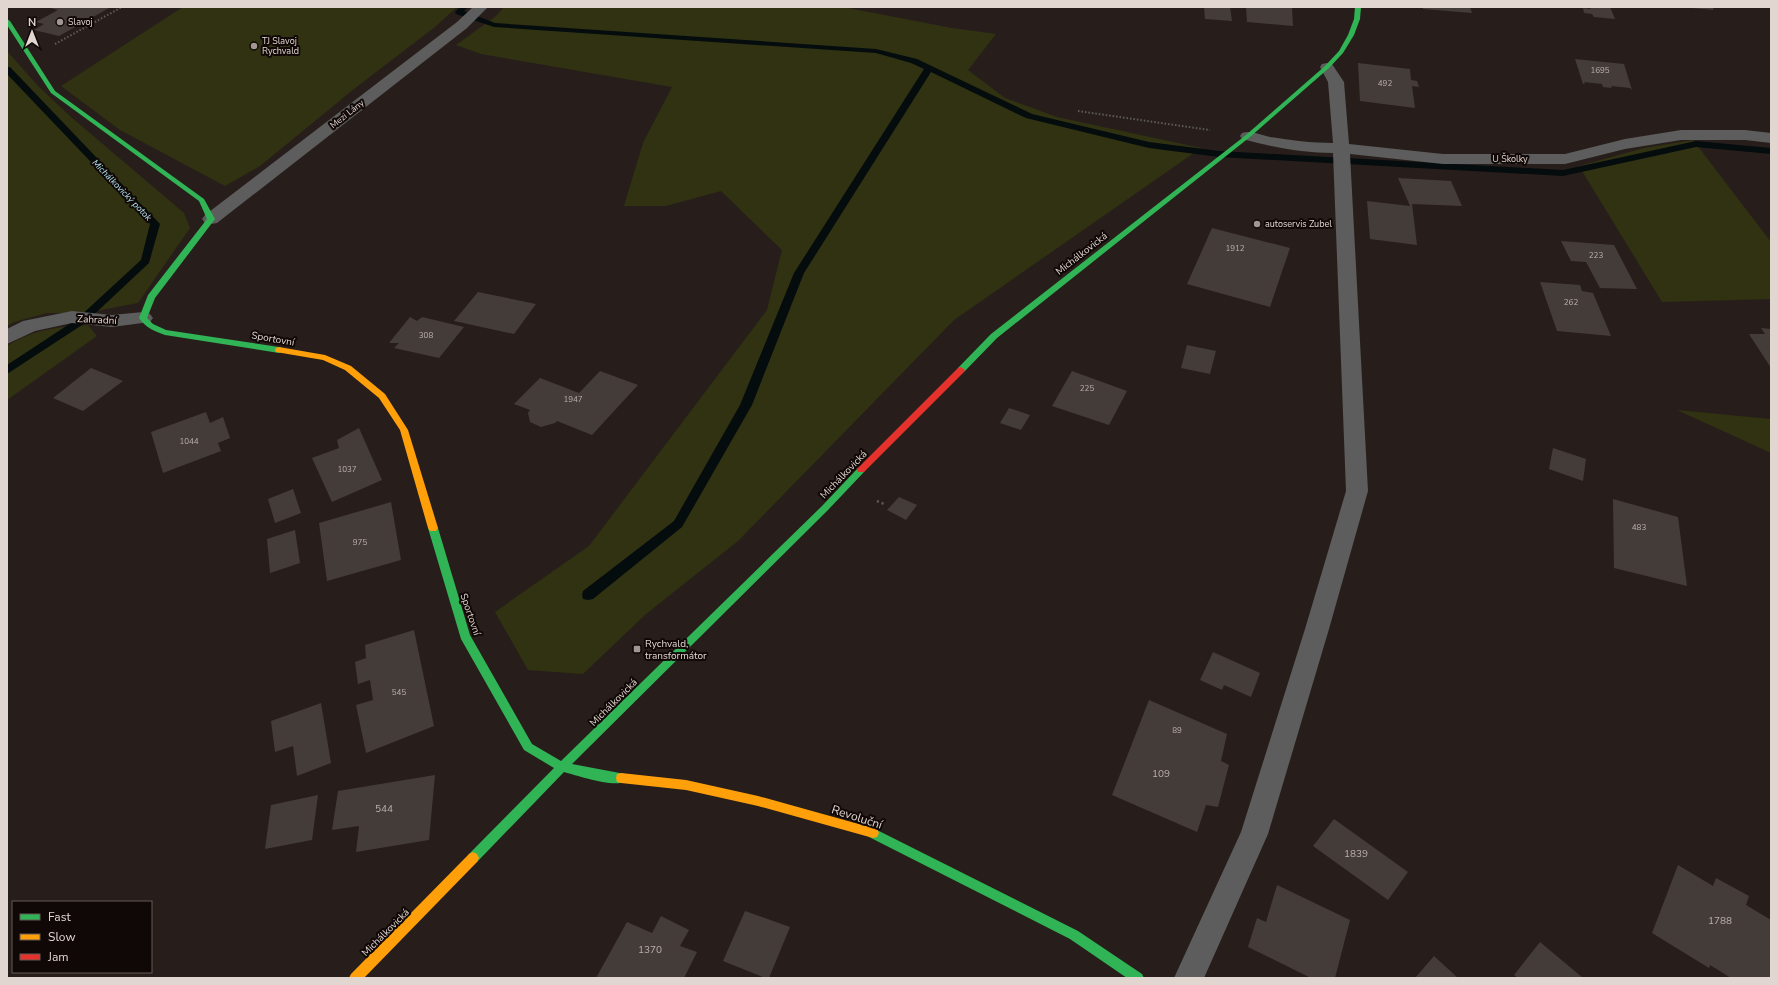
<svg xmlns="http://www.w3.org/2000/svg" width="1778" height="985" font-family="'Nunito Sans',sans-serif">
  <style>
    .green { fill: #303211 }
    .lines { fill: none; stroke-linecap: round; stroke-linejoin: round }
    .stream { fill: #040c0e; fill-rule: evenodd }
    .building { fill: #443c39 }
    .path-far1 { stroke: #5d5c5b; stroke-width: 2; stroke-dasharray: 1.5 2; stroke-linecap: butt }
    .path { stroke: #5d5c5b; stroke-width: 2.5; stroke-dasharray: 2 3; stroke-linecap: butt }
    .street { fill: #5c5d5c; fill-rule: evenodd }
    .fast { fill: #30b455; fill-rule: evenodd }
    .slow { fill: #ff9f0a; fill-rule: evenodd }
    .jam { fill: #e5322d; fill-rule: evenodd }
    .poi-dot { fill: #a19691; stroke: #100806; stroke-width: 1.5 }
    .labels { text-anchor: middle; stroke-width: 4; stroke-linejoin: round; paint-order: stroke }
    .number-label { font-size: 8px; fill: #bab0ab }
    .far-poi-label { font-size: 9px; fill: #e2d6d1; stroke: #100806; text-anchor: start }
    .far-street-label { font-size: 9px; fill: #e2d6d1; stroke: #100806 }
    .far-water-label { font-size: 9px; font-style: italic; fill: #b6e9f6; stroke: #100806 }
    .street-label { font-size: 10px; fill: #e2d6d1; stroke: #100806 }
    .poi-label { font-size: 10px; fill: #e2d6d1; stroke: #100806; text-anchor: start }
    .near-number-label { font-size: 10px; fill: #bab0ab }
    .near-street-label { font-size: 12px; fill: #e2d6d1; stroke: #100806 }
  </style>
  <rect width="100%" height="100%" fill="#271e1b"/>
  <path class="green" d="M 183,7 L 457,7 L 435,27 L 354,89 L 260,166 L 225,186 L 120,130 L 61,86 Z
    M 504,7 L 843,7 L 952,28 L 996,34 L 968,70 L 1005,98 L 1057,117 L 1201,148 L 954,320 L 738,541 L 646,614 L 583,674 L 528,670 L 495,612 L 589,546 L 767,310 L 782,250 L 721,191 L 666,206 L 624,206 L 643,143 L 672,87 L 481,54 L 456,45 L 496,16 Z
    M 7,51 L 38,86 L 71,117 L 184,213 L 190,228 L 138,303 L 85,313 L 47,313 L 14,322 L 7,326 Z
    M 1693,140 L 1771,242 L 1771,299 L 1662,302 L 1579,166 L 1644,148 Z
    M 88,325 L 97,336 L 7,400 L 7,346 C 34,329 58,327 88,325 Z
    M 1677,410 L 1771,419 L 1771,453 Z"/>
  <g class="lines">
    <path class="stream" d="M 460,7 L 468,7 L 464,11 L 495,23 L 876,49 L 917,59 L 1032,114 L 1149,142 L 1219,151 L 1563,170 L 1696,141 L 1771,148 L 1771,154 L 1696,147 L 1563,176 L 1219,157 L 1149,148 L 1026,118 L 931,72 L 804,273 L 752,405 L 682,527 L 593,599 L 588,600 L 583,599 L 582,595 L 583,591 L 674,521 L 740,405 L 794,273 L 924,69 L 911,63 L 876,53 L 494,27 L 456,14 L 455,12 Z
      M 7,67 L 10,67 L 160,224 L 149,263 L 85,323 L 7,374 L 7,365 L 77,319 L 141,260 L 150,224 L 7,74 Z"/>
  </g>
  <path class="building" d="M 47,7 L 111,7 L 59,36 L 34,30 L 44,24 L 36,22 L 58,10 Z
    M 1204,7 L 1230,7 L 1232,21 L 1205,19 Z
    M 1246,7 L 1292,7 L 1293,26 L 1247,22 Z
    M 1423,7 L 1470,7 L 1472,13 L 1423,9 Z
    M 1590,7 L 1610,7 L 1615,19 L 1594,17 L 1592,14 L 1584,13 L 1583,8 L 1591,9 Z
    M 1692,7 L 1712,7 L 1714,10 L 1692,8 Z
    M 1575,59 L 1624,64 L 1632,90 L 1630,88 L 1611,86 L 1612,88 L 1603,87 L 1602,84 L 1584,82 L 1585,84 L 1583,84 Z
    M 1358,63 L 1410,69 L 1411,80 L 1417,81 L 1419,87 L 1412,86 L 1415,108 L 1360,101 Z
    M 1398,178 L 1451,181 L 1462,206 L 1412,204 L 1417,245 L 1370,239 L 1367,201 L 1410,206 Z
    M 1212,228 L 1290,248 L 1270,307 L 1187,284 Z
    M 1561,241 L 1614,245 L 1637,289 L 1600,288 L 1586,262 L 1571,261 Z
    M 1540,282 L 1580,285 L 1582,291 L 1593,293 L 1611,336 L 1557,331 Z
    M 478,292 L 536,304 L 514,334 L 454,321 Z
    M 410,317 L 417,321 L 422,317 L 464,327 L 439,358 L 394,348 L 399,343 L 389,343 Z
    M 1761,328 L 1771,329 L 1771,368 L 1749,334 L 1765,334 Z
    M 1187,345 L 1216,351 L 1210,374 L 1181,368 Z
    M 91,368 L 123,381 L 83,411 L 53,398 Z
    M 600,371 L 638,385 L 592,435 L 557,421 L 555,423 L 541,427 L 530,422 L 528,413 L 530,410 L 514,404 L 540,378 L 579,393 Z
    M 1072,371 L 1127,391 L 1109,425 L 1052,406 Z
    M 1009,408 L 1030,415 L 1021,430 L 1000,423 Z
    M 206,412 L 210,423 L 223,417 L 230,438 L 218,443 L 221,451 L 163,473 L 151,432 Z
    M 359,428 L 382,480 L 332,502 L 312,458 L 339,448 L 337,440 Z
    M 1553,448 L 1586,459 L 1583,481 L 1549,469 Z
    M 293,489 L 301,513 L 275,523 L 268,499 Z
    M 899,497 L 917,505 L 906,520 L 887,510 Z
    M 1613,499 L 1678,517 L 1687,586 L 1614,568 Z
    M 391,502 L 401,560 L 327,581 L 319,523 Z
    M 295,530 L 300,563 L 270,573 L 267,539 Z
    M 414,630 L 434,726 L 366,753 L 356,705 L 373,700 L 370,680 L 358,684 L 355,662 L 366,658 L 365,645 Z
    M 1213,652 L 1260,673 L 1251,697 L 1224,685 L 1222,690 L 1200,680 Z
    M 1149,700 L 1227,734 L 1221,761 L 1229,765 L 1218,807 L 1206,805 L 1197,832 L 1112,795 Z
    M 321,703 L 331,763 L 297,776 L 293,746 L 275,752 L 271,721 Z
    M 435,775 L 429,840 L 356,852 L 359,826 L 332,830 L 338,791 Z
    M 318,795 L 312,840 L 265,849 L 271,805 Z
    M 1334,819 L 1408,872 L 1388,900 L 1313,846 Z
    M 1678,865 L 1713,886 L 1716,878 L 1749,896 L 1746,905 L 1771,920 L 1771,978 L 1731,978 L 1710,965 L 1709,968 L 1652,933 Z
    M 1277,885 L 1350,920 L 1335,978 L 1311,978 L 1248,947 L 1257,918 L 1266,922 Z
    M 745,911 L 790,927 L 769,978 L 765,978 L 723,961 Z
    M 661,916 L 689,930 L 680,946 L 697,952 L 684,978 L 596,978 L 627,922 L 652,933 Z
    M 1540,942 L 1583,978 L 1518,978 L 1514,975 Z
    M 1434,956 L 1458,978 L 1415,978 Z"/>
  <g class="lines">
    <path class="path-far1" d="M 55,44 L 122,7
      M 1078,111 L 1210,130"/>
    <path class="path" d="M 877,501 L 884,504"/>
    <path class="street" d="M 473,7 L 488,7 L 467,28 L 217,223 L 211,224 L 205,223 L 202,219 L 205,215 L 457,22 Z
      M 1327,63 L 1332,64 L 1344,82 L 1349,144 L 1443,154 L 1565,154 L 1625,139 L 1681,130 L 1745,130 L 1771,133 L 1771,143 L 1745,140 L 1681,140 L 1625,149 L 1565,164 L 1443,164 L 1350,154 L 1368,491 L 1329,629 L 1268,834 L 1204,978 L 1174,978 L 1241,832 L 1305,629 L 1346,491 L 1333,153 C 1302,153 1272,147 1242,139 L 1240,136 L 1242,133 C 1252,130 1260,135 1270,137 C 1291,140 1311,143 1333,143 L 1328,82 L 1320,67 L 1322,64 Z
      M 72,311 L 112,315 L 143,312 L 150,314 L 153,318 L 150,322 L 112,327 L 72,323 L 35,331 L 7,344 L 7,329 L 23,321 Z"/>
    <path class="fast" d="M 1355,7 L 1361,7 L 1360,19 L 1354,35 L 1343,53 L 1329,68 L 1250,137 L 997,338 L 964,372 L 958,372 L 957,370 L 958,368 L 991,334 L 1246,135 L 1325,66 L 1339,51 L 1348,35 L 1354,19 Z
      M 7,19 L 10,21 L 55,91 L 204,199 L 215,219 L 155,298 L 147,318 L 153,324 L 166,330 L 279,347 L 282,348 L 283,350 L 282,352 L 279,353 L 165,335 C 154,331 146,328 139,318 L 148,295 L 207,219 L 199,201 L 51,93 L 7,25 Z
      M 861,467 L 865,470 L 864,472 L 828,510 L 572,764 L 625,774 L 626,778 L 625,782 C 610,787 579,776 564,772 L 477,862 L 473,864 L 469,862 L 467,858 L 469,854 L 554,768 L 524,750 L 461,639 L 428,528 L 430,525 L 436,525 L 438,528 L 470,635 L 532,744 L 561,761 L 822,506 L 858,468 Z
      M 873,828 L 1078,931 L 1142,974 L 1144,978 L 1127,978 L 1070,939 L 869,837 L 867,833 L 869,829 Z"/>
    <path class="slow" d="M 279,347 L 325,355 L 351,366 L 385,394 L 408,430 L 438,528 L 436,531 L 430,531 L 428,528 L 400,430 L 379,398 L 345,370 L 323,360 L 276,352 L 275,350 L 276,348 Z
      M 621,773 L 686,780 L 758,796 L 873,828 L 877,829 L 879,833 L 877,837 L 873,838 L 758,806 L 686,790 L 621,783 L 617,782 L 616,778 L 617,774 Z
      M 473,852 L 477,854 L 479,858 L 477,862 L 364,978 L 349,978 L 351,974 L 469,854 Z"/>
    <path class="jam" d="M 961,367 L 965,370 L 964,372 L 864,472 L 858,472 L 857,470 L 858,468 L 958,368 Z"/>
  </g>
  <g class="poi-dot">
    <circle cx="60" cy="22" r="4"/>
    <circle cx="254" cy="46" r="4"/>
    <circle cx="1257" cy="224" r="4"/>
    <rect x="633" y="645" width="8" height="8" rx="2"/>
  </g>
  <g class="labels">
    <g class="number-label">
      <text x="1600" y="73">1695</text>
      <text x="1385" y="86">492</text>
      <text x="1235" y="251">1912</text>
      <text x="1596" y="258">223</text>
      <text x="1571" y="305">262</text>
      <text x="426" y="338">308</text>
      <text x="1087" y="391">225</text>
      <text x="573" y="402">1947</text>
      <text x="189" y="444">1044</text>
      <text x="347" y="472">1037</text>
      <text x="1639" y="530">483</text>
      <text x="360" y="545">975</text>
      <text x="399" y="695">545</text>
      <text x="1177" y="733">89</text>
    </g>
    <g class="far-poi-label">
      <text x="68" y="25">Slavoj</text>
      <text x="262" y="44">TJ Slavoj<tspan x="262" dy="10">Rychvald</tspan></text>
      <text x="1265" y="227">autoservis Zubel</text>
    </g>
    <g class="far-street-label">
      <text transform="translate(347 114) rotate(-38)" y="3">Mezi Lány</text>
      <text x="1510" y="162">U Školky</text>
    </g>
    <g class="far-water-label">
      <text transform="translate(122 190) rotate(46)" y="3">Michálkovický potok</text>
    </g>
    <g class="street-label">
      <text transform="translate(1081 253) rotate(-38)" y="4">Michálkovická</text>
      <text transform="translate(97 319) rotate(3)" y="4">Zahradní</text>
      <text transform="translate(273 338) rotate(10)" y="4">Sportovní</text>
      <text transform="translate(843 474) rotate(-46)" y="4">Michálkovická</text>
      <text transform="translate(471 614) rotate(71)" y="4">Sportovní</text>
      <text transform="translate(613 702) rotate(-45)" y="4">Michálkovická</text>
      <text transform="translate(385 932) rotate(-45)" y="4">Michálkovická</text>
    </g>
    <g class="poi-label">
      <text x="645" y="647">Rychvald,<tspan x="645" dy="12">transformátor</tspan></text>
    </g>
    <g class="near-number-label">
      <text x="1161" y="777">109</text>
      <text x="384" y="812">544</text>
      <text x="1356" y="857">1839</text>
      <text x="1720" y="924">1788</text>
      <text x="650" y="953">1370</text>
    </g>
    <g class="near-street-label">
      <text transform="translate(857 817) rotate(18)" y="4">Revoluční</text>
    </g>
  </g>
  <rect width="1778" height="985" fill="none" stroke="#e2d6d1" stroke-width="16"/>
  <rect x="12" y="901" width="140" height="72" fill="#100806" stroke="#645a57"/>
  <rect x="20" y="914" width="20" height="6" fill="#30b455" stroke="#645a57"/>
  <text x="48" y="921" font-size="12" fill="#e2d6d1">Fast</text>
  <rect x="20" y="934" width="20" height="6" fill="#ff9f0a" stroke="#645a57"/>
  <text x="48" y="941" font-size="12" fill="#e2d6d1">Slow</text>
  <rect x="20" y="954" width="20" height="6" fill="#e5322d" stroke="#645a57"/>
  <text x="48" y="961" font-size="12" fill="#e2d6d1">Jam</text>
  <g transform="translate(32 32)" stroke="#100806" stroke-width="3" paint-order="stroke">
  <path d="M0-3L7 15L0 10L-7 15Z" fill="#e2d6d1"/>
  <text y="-6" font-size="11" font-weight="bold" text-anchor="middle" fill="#e2d6d1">N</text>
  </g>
</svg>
